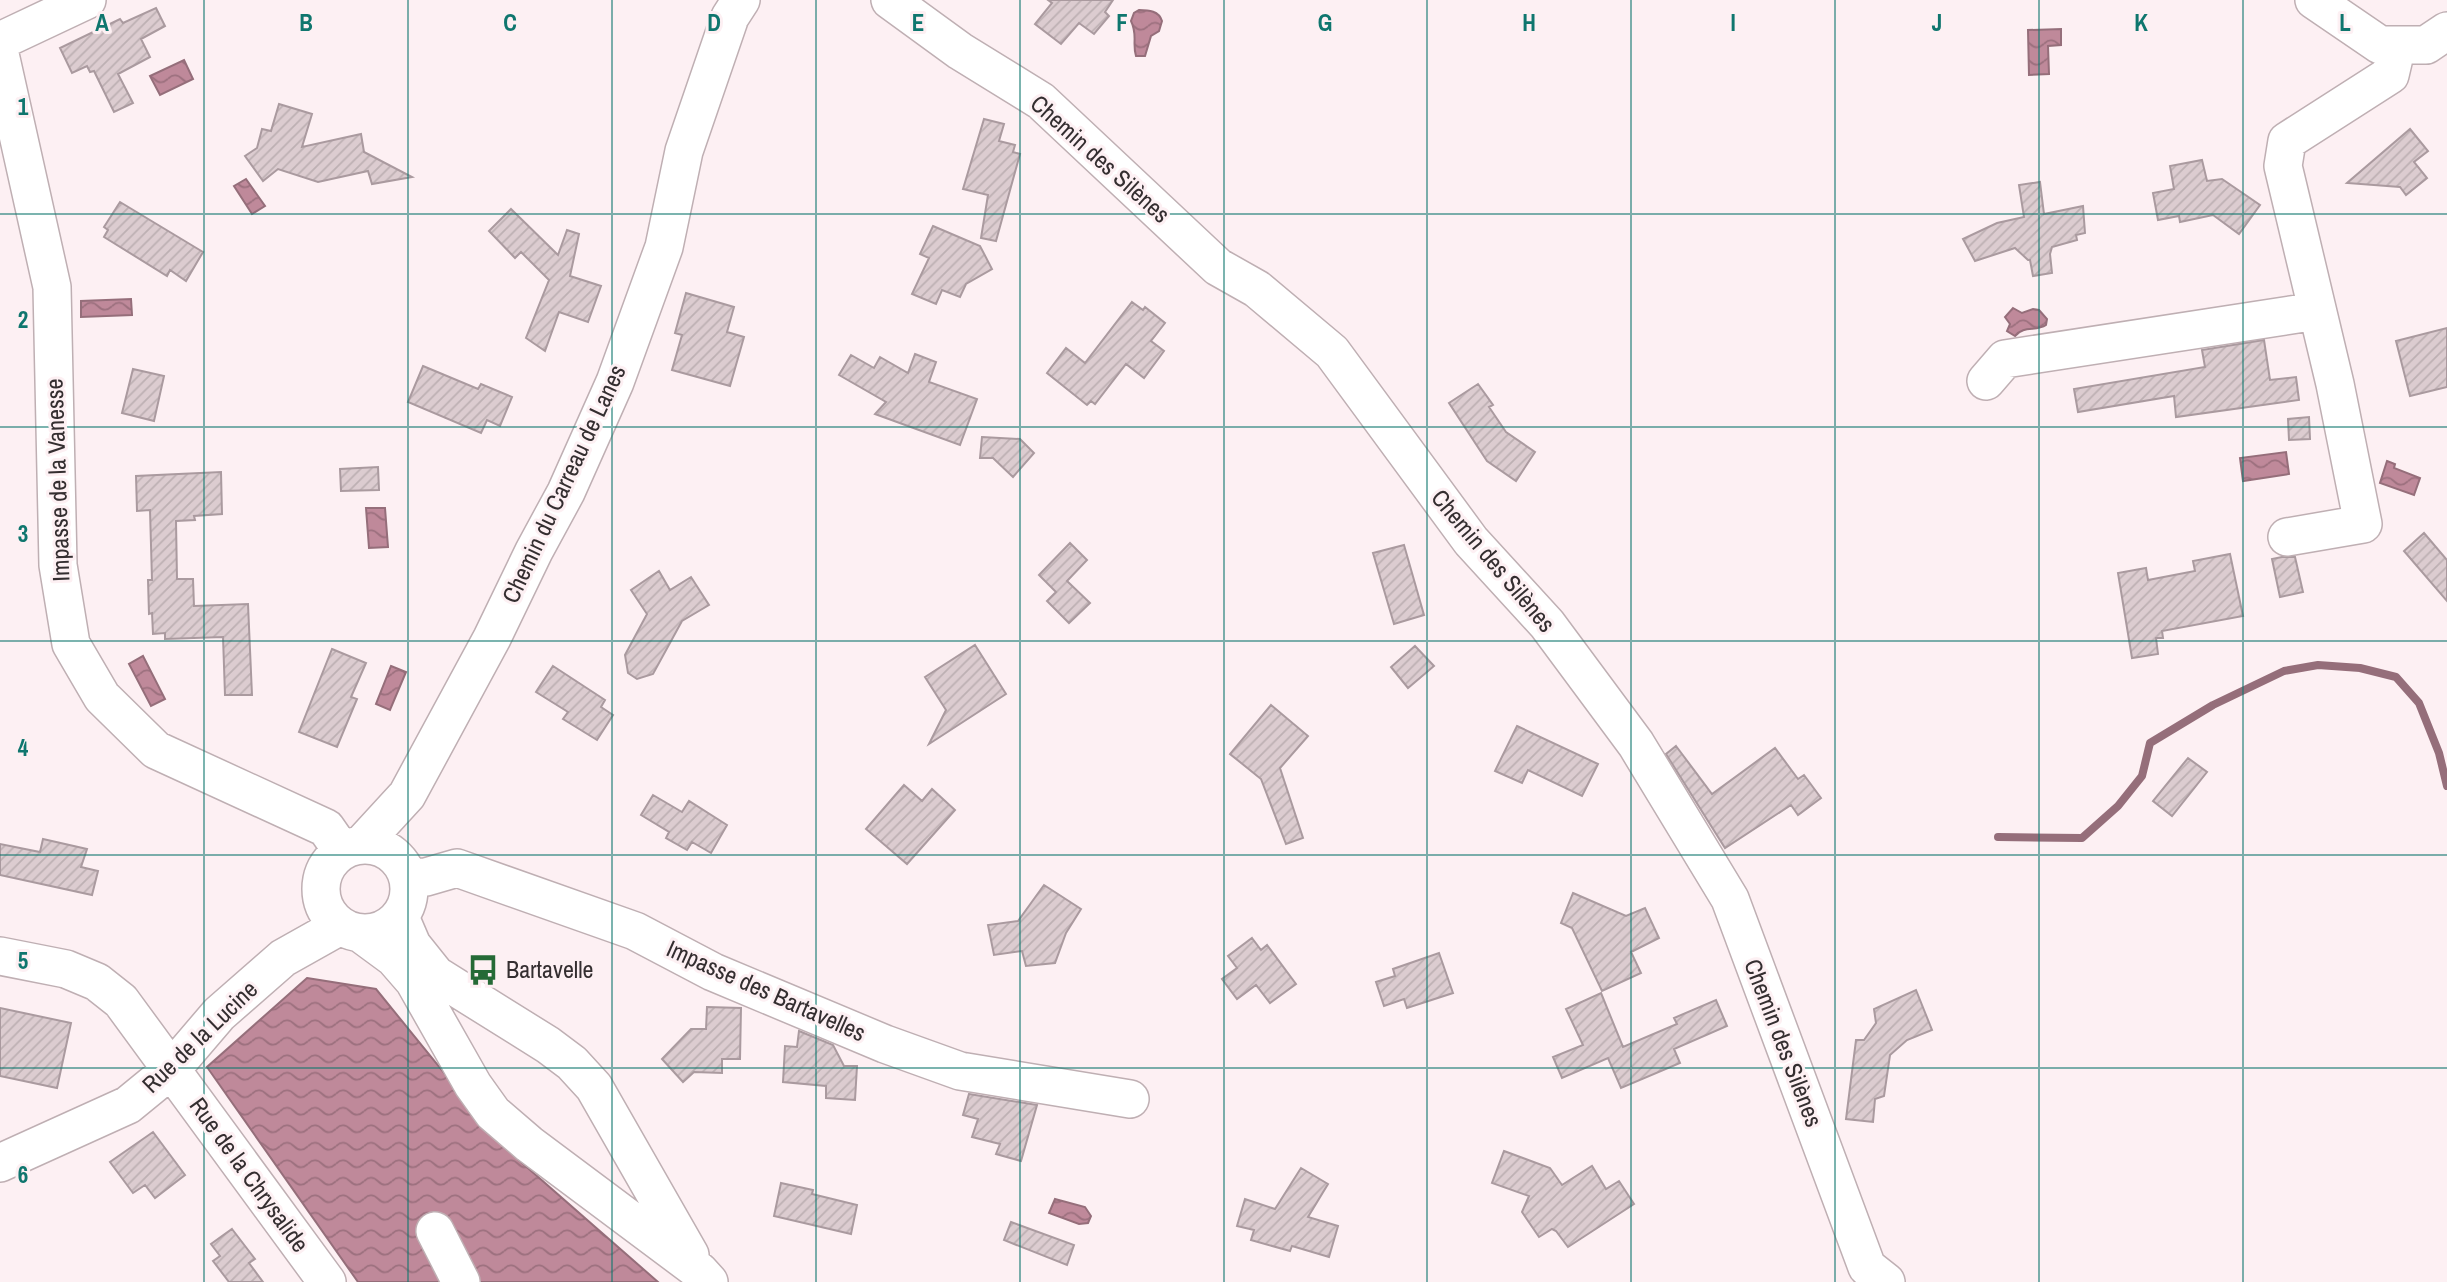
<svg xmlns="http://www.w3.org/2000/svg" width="2447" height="1282" font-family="'Archivo Narrow',sans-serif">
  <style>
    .water { fill: url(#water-waves); stroke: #956e7a; stroke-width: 2 }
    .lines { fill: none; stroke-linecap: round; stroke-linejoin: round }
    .stream { stroke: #956e7a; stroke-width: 8 }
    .building { fill: url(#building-hatch); stroke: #aa9a9f; stroke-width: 2 }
    .minor-casing { stroke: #bfafb3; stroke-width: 40 }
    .minor { stroke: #fff; stroke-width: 37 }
    .grid { fill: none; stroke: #0f766e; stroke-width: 2; stroke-opacity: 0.55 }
    .labels { text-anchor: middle; stroke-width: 6; stroke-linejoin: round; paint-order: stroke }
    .street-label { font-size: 24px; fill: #342e30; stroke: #fdf0f3 }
    .poi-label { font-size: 24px; fill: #342e30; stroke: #fdf0f3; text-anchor: start }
    .grid-label { font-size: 23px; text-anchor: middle; font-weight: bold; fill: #0f766e; stroke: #fdf0f3; stroke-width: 6; stroke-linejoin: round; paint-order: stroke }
  </style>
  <defs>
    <pattern id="water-waves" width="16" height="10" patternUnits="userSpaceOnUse" patternTransform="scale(1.75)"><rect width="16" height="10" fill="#bf899a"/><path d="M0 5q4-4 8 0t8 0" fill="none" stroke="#9c707e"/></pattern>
    <pattern id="building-hatch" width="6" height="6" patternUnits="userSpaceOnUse" patternTransform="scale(1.75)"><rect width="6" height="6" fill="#dcccd0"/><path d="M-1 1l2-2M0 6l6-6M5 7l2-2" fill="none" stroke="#bdb0b3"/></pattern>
  </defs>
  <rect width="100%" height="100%" fill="#fdf0f3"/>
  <path class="water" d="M 1139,10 C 1149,10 1159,11 1162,21 L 1159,31 L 1151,36 L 1145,56 L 1136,56 C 1132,43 1138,35 1131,21 L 1134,13 Z
    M 2061,29 L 2061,45 L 2048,46 L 2049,74 L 2029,75 L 2028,30 Z
    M 184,60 L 193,79 L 160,95 L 150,76 Z
    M 246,179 L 265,206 L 252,214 L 234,186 Z
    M 131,299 L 132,315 L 81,317 L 81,301 Z
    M 2013,308 L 2022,313 L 2033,309 L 2039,310 L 2047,319 L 2046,325 C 2036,332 2024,325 2015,336 L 2007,331 L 2010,324 L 2005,317 Z
    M 2286,452 L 2289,474 L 2243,481 L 2240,458 Z
    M 2387,461 L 2395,464 L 2394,468 L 2420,478 L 2414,495 L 2380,483 Z
    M 366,508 L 385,508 L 388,547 L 369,548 Z
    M 143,656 L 165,699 L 151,706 L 129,664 Z
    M 391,666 L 406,672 L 390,710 L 376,704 Z
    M 307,978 L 376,989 L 505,1148 L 658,1282 L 358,1282 L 207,1067 Z
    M 1055,1199 L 1085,1207 L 1091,1216 L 1088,1223 L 1079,1224 L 1049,1213 Z"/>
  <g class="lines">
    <path class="stream" d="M 1998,837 L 2082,838 L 2118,806 L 2142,776 L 2150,743 L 2213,705 L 2284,671 L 2318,665 L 2360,668 L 2396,677 L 2419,703 L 2439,753 L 2447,786"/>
  </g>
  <path class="building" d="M 1048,0 L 1113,0 L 1105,12 L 1109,16 L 1094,34 L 1079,23 L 1061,44 L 1035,24 L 1052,3 Z
    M 156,8 L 165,26 L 141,39 L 150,57 L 118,74 L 133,103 L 114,112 L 94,71 L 90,72 L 87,66 L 72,73 L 60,48 L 120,19 L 123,23 Z
    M 279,104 L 312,114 L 302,147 L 361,134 L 364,152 L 412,177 L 372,184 L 368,171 L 318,182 L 278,169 L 263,181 L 245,156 L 257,148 L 262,129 L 271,131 Z
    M 984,119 L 1004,124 L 999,141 L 1015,145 L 1013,152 L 1020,154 L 996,241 L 981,238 L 988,195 L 963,189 Z
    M 2410,129 L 2428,151 L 2414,162 L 2427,178 L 2406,195 L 2400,187 L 2347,183 Z
    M 2202,160 L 2207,181 L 2222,179 L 2260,205 L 2239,234 L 2213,215 L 2180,222 L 2179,216 L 2158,220 L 2153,193 L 2174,189 L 2170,166 Z
    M 2040,182 L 2044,214 L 2083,206 L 2085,233 L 2076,235 L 2077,240 L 2052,247 L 2050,254 L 2052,273 L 2033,276 L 2030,260 L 2028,260 L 2015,248 L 1975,261 L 1963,239 L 1997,223 L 2024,217 L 2019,185 Z
    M 120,202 L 203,252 L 186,281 L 170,270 L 167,276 L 104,237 L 108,230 L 104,227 Z
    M 511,209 L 558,255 L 567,230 L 579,234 L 570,276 L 601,286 L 588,322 L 559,312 L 545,351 L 526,338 L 549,280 L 521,252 L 515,258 L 489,231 Z
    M 933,226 L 980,246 L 992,269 L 966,284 L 960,297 L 942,290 L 936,304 L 912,294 L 929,258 L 920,254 Z
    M 686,293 L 734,307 L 727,332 L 744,337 L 730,386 L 672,370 L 682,335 L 675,333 Z
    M 1132,302 L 1143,310 L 1145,307 L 1165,323 L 1151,341 L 1164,351 L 1144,378 L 1126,364 L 1095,404 L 1091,401 L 1087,405 L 1047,373 L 1066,348 L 1085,363 Z
    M 2447,328 L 2447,387 L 2410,396 L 2396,341 Z
    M 2264,340 L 2270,380 L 2296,377 L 2299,400 L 2176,417 L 2174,396 L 2078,412 L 2074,389 L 2205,367 L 2202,350 Z
    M 915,354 L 936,362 L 929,382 L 977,399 L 960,445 L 875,414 L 886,402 L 839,375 L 851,355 L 874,368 L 880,357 L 908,373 Z
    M 423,366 L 478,389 L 481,384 L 512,397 L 500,426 L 487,420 L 481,433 L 408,402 Z
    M 133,369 L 164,376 L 154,421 L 122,413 Z
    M 1478,384 L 1493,405 L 1489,407 L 1506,432 L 1535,452 L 1516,481 L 1487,461 L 1449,403 Z
    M 2309,417 L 2310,439 L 2289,440 L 2288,419 Z
    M 982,437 L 1020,439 L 1034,453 L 1013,477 L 993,458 L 980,458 Z
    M 378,467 L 379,490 L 341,491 L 340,469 Z
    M 221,472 L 222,514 L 194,516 L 195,520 L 176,521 L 177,579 L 193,579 L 194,606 L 248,604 L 252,695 L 225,695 L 223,637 L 165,639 L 165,633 L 153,634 L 152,613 L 149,614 L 148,580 L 152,580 L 150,510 L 137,511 L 136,476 Z
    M 2424,533 L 2447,560 L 2447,601 L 2404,551 Z
    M 1070,543 L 1087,560 L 1067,581 L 1090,603 L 1069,623 L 1047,601 L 1056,592 L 1039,575 Z
    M 1404,545 L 1424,615 L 1394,624 L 1373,553 Z
    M 2230,554 L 2243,616 L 2162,631 L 2163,638 L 2156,638 L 2158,654 L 2132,658 L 2118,573 L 2146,568 L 2148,580 L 2195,571 L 2193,561 Z
    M 2282,557 L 2295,557 L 2303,592 L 2280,597 L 2272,559 Z
    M 659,571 L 670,590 L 691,577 L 709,605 L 682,621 L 653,674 L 637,679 L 628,673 L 625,655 L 647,614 L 631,590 Z
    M 975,645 L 1006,694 L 929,744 L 946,710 L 925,677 Z
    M 1415,646 L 1434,666 L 1408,688 L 1391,667 Z
    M 332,649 L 366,663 L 351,697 L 357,699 L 337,747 L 299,732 Z
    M 553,666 L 605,700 L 601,707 L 613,715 L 597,740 L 563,719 L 568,712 L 536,692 Z
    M 1271,705 L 1308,736 L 1280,768 L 1303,838 L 1286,844 L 1261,779 L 1230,754 Z
    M 1517,726 L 1598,764 L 1582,796 L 1528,770 L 1522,783 L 1495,771 Z
    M 1676,746 L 1712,794 L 1775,748 L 1798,779 L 1804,775 L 1821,798 L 1798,815 L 1791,805 L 1725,848 L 1666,754 Z
    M 2188,758 L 2207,772 L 2172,816 L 2153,801 Z
    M 904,785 L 922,801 L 932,789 L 955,810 L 907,864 L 866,829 Z
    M 653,795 L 682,812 L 689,801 L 727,825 L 711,853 L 692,842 L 687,850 L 666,838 L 669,832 L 641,815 Z
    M 43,839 L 87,849 L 81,867 L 98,871 L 92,895 L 0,875 L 0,844 L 40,852 Z
    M 1044,885 L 1081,909 L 1066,933 L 1055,963 L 1026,966 L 1022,951 L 994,955 L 988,925 L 1018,921 Z
    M 1573,893 L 1626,916 L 1645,908 L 1659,938 L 1631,952 L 1641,973 L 1602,991 L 1572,928 L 1561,923 Z
    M 1252,938 L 1261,950 L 1267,945 L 1296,984 L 1270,1003 L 1256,985 L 1237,999 L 1222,979 L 1237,968 L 1228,956 Z
    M 1439,953 L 1453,993 L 1407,1008 L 1404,999 L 1384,1006 L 1376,982 L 1395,976 L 1393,969 Z
    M 1916,990 L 1932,1030 L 1907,1040 L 1890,1055 L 1884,1096 L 1875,1099 L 1873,1122 L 1846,1119 L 1856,1040 L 1864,1040 L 1876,1023 L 1874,1009 Z
    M 1601,993 L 1623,1047 L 1677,1024 L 1674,1018 L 1716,1000 L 1727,1026 L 1674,1049 L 1680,1063 L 1621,1088 L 1608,1058 L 1562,1078 L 1553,1057 L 1583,1045 L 1566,1009 Z
    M 707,1007 L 741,1008 L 740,1059 L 722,1059 L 722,1073 L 694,1072 L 683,1082 L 662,1059 L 691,1029 L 706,1029 Z
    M 0,1008 L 71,1023 L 57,1088 L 0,1076 Z
    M 799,1031 L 833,1045 L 844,1066 L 857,1066 L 855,1100 L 826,1098 L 826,1086 L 783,1082 L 785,1046 L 797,1047 Z
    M 969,1094 L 1037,1105 L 1021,1161 L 996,1154 L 1000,1144 L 972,1137 L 978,1119 L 963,1115 Z
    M 153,1132 L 185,1175 L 155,1198 L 145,1185 L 133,1193 L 110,1162 Z
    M 1504,1151 L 1550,1168 L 1562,1185 L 1592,1166 L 1606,1189 L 1619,1181 L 1634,1204 L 1568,1247 L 1556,1231 L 1552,1229 L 1539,1237 L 1522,1212 L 1529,1196 L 1492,1183 Z
    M 1301,1168 L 1328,1184 L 1308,1217 L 1338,1226 L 1329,1257 L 1292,1246 L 1290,1251 L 1251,1240 L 1254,1230 L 1237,1226 L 1245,1199 L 1275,1209 Z
    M 781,1183 L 813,1190 L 812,1194 L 857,1205 L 851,1234 L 774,1216 Z
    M 1011,1222 L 1074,1245 L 1067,1265 L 1004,1240 Z
    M 232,1229 L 255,1259 L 249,1263 L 263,1282 L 229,1282 L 213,1261 L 220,1256 L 211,1244 Z"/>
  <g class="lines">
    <defs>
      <path id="minor" d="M 890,0 L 960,51 L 1041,101 L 1218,267 L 1257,289 L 1332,352 L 1471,541 L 1547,624 L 1636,744 L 1730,899 L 1867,1267 L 1886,1282
        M 2314,0 L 2380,45 L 2426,45 L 2447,31
        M 0,41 L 87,0
        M 0,54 L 52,287 L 58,565 L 71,644 L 102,697 L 156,750 L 326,828 L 342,851
        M 1986,381 L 2005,359 L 2317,311
        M 2287,537 L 2363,524 L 2335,384 L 2283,166 L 2287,141 L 2390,75 L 2397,45
        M 362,844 L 407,795 L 492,638 L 534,551 L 566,492 L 615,382 L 664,247 L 684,151 L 730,17 L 741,0
        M321 889a44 44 0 1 1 88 0a44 44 0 1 1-88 0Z
        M 408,878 L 426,877 L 457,868 L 635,931 L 713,972 L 885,1044 L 960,1071 L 1130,1099
        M 400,917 L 412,945 L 436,975 L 548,1045 L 572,1063 L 594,1087 L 690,1255
        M 360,933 L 394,958 L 414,981 L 473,1085 L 493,1113 L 529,1144 L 699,1271 L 709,1282
        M 0,956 L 66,969 L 97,982 L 121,1001 L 327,1282
        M 0,1163 L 128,1105 L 172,1069 L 219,1014 L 283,958 L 340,926
        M 435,1231 L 461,1282"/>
    </defs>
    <use href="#minor" class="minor-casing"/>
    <use href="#minor" class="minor"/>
  </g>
  <path class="grid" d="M 204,0 L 204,1282M 408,0 L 408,1282M 612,0 L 612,1282M 816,0 L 816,1282M 1020,0 L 1020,1282M 1224,0 L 1224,1282M 1427,0 L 1427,1282M 1631,0 L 1631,1282M 1835,0 L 1835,1282M 2039,0 L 2039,1282M 2243,0 L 2243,1282M 0,214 L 2447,214M 0,427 L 2447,427M 0,641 L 2447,641M 0,855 L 2447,855M 0,1068 L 2447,1068"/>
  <defs>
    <symbol id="bus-bare" viewBox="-9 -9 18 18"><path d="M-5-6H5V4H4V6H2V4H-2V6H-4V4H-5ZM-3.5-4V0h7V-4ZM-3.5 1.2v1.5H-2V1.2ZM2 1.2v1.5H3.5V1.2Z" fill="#256a36" stroke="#fdf0f3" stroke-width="2.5" paint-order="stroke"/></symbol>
  </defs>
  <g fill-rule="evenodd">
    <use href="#bus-bare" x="461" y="948" width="44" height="44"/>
  </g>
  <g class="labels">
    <g class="street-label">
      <text transform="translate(1100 159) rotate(42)" y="8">Chemin des Silènes</text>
      <text transform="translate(58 480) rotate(-92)" y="8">Impasse de la Vanesse</text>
      <text transform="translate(564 484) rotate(-65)" y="8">Chemin du Carreau de Lanes</text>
      <text transform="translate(1493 561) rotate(50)" y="8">Chemin des Silènes</text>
      <text transform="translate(766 991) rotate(24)" y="8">Impasse des Bartavelles</text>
      <text transform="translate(200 1037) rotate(-44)" y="8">Rue de la Lucine</text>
      <text transform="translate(1783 1043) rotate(69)" y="8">Chemin des Silènes</text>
      <text transform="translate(249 1175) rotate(54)" y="8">Rue de la Chrysalide</text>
    </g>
    <g class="poi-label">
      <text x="506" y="978">Bartavelle</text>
    </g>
  </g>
  <g class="grid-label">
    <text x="102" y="31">A</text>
    <text x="306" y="31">B</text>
    <text x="510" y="31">C</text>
    <text x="714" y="31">D</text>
    <text x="918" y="31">E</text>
    <text x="1122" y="31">F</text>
    <text x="1325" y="31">G</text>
    <text x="1529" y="31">H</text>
    <text x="1733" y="31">I</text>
    <text x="1937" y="31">J</text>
    <text x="2141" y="31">K</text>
    <text x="2345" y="31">L</text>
    <text x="23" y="115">1</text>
    <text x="23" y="328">2</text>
    <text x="23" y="542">3</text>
    <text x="23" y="756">4</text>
    <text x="23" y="969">5</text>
    <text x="23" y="1183">6</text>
  </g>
</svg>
